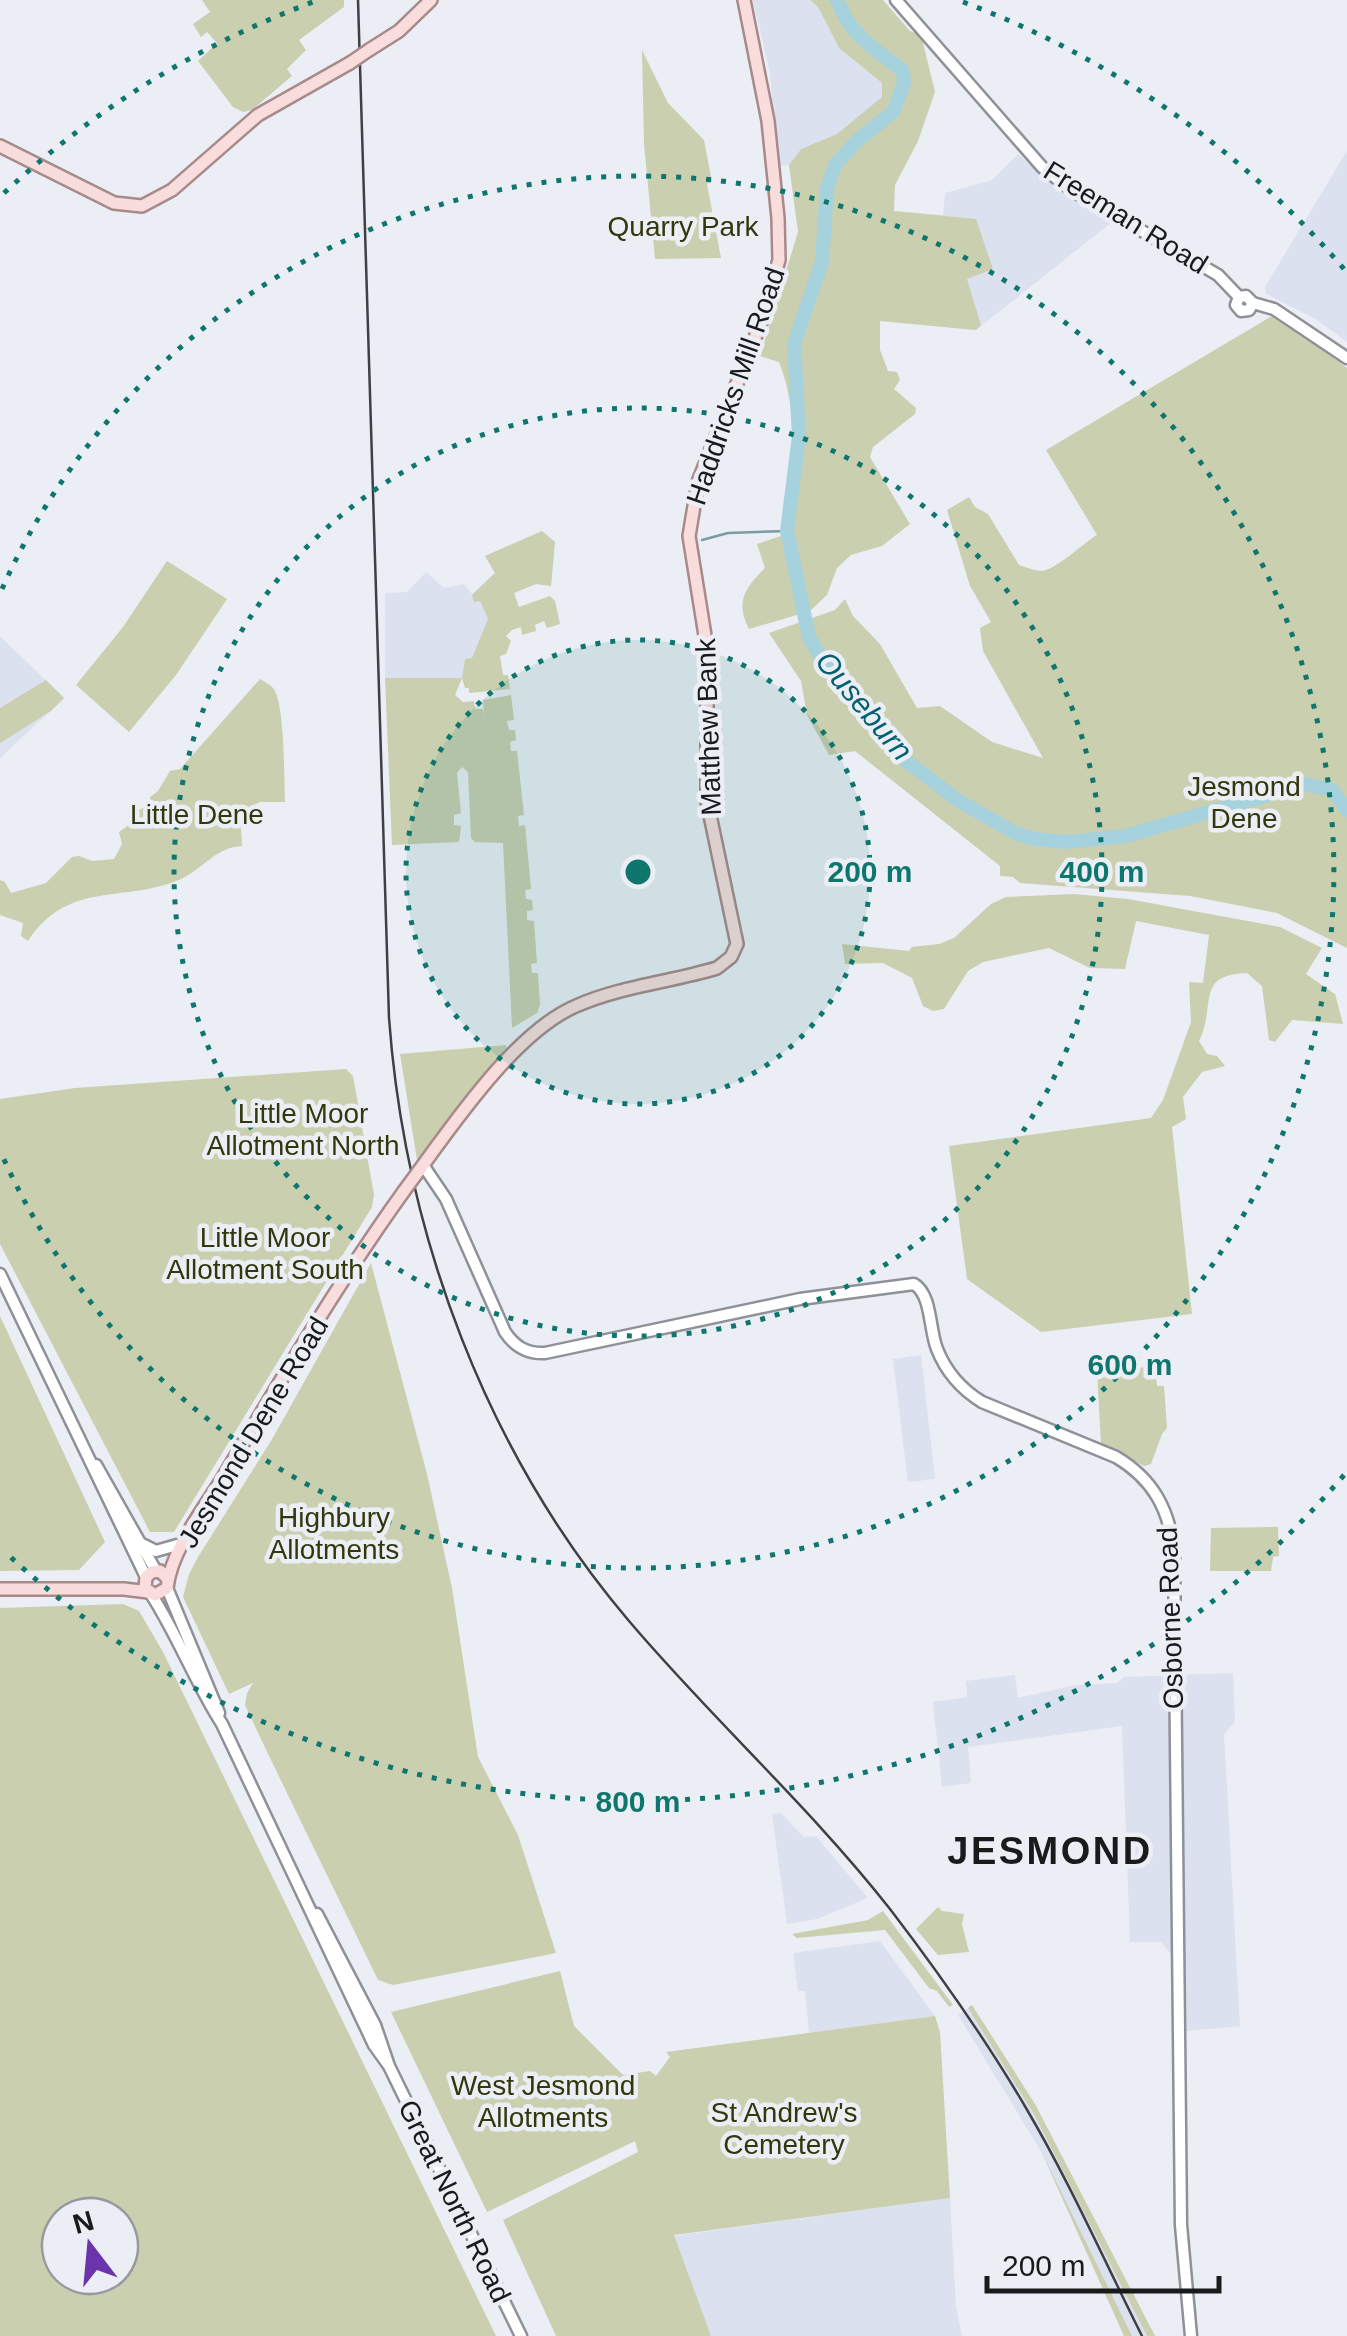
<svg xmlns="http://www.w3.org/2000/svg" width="1347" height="2336" font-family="Helvetica,sans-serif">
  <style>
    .built { fill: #dce1ef }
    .green { fill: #cacfb0; fill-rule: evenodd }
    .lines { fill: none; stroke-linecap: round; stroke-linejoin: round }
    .stream { stroke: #7b9ba3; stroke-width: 2.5 }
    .river { stroke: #a5d2dd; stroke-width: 14 }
    .secondary-casing { stroke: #8f9198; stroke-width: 15 }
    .primary-casing { stroke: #a88a8a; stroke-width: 16 }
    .secondary { stroke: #fff; stroke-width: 10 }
    .primary { stroke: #f9dddd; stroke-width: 11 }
    .tram { stroke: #3f4043; stroke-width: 2.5 }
    .primary-bridge-casing { stroke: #a88a8a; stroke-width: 16; stroke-linecap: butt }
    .primary-bridge { stroke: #f9dddd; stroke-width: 11 }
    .ring { fill: none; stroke: #0f766e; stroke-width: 5; stroke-dasharray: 5 10 }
    .labels { text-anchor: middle; stroke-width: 9; stroke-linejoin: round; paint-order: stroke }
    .street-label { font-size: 28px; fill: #191a1c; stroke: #ebeef5 }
    .park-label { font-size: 28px; fill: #33370c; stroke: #ebeef5 }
    .water-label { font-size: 30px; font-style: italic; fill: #026071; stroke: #ebeef5 }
    .district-label { font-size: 38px; font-weight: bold; letter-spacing: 2.5px; fill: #191a1c; stroke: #ebeef5 }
    .centre { fill: #0f766e; stroke: #ebeef5; stroke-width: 5 }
    .ring-label { font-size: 30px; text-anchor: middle; font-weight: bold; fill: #0f766e; stroke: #ebeef5; stroke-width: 9; stroke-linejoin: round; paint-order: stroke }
  </style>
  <rect width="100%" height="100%" fill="#ebeef5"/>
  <path class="built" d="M 753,0 L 810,0 L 818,7 L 839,48 L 882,83 L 882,98 L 837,134 L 801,149 L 789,165 L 777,166 L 770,73 Z
    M 1347,151 L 1347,342 L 1317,320 L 1266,294 L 1265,287 Z
    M 1018,154 L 1040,174 L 1112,222 L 976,330 L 872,320 L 894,211 L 943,215 L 945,193 L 992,180 Z
    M 542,531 L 555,542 L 551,586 L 536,584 L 515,592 L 472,659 L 465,660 L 462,678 L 385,678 L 385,593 L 407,592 L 426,572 L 444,588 L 464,584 L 472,594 L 495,573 L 485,556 Z
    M 0,636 L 64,698 L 0,758 Z
    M 921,1355 L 935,1479 L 908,1482 L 893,1359 Z
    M 1233,1673 L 1235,1722 L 1224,1734 L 1240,2026 L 1177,2032 L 1171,1954 L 1161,1942 L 1130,1942 L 1122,1726 L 968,1747 L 971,1783 L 942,1787 L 933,1702 L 967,1697 L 966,1681 L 1015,1675 L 1018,1698 L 1076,1685 L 1117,1683 L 1124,1677 Z
    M 781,1813 L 804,1837 L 816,1836 L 868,1898 L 817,1919 L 787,1924 L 772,1814 Z
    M 880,1941 L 935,2016 L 809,2033 L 805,1991 L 798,1991 L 793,1953 Z
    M 972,2005 L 1035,2104 L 1155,2336 L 1124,2336 L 1042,2153 L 958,2015 Z
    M 950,2198 L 956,2306 L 962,2336 L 711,2336 L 673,2236 Z"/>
  <path class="green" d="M 202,0 L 344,0 L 344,7 L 299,40 L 306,50 L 287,69 L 292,76 L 252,110 L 243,112 L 233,107 L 198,61 L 217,43 L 207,32 L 201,37 L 193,24 L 210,12 Z
    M 810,0 L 883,0 L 910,31 L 921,35 L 935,92 L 918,141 L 895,185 L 894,211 L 976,219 L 993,269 L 967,279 L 981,325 L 976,330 L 880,321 L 880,350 L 888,371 L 897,372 L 900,380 L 894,389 L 916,408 L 915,414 L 873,447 L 870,457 L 910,524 L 882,546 L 851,555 L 837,568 L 827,595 L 810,611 L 749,629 C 735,602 745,588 765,568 L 757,544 L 781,536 C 790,476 802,420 779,362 L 760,356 L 798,232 L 789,165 L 801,149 L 837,134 L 882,97 L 882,83 L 839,48 L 818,7 Z
    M 642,50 L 668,103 L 704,140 L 712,182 L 707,184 L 721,258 L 655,259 L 644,144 Z
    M 1272,316 L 1302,333 L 1347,368 L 1347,948 L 1277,913 L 1190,896 L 1020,883 L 1013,877 L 1000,876 L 1000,866 L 855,751 L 829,755 L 807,715 L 801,681 L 769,633 L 835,610 L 845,599 L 853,616 L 880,644 L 917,708 L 940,706 L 992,742 L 1043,758 L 983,651 L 980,628 L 991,622 L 970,586 L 947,510 L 969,497 L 975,507 L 988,514 L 1019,565 C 1025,567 1036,571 1042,571 C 1057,569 1082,544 1097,535 L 1046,450 Z
    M 542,531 L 555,542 L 551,586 L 536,584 L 514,593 L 519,607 L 550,596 L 555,601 L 560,624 L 547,628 L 544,621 L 535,625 L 536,631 L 522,635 L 521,627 L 512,630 L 506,636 L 511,641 L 506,654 L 500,656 L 503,675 L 508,675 L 510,689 L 469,693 L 469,688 L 465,688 L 462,678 L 455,695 L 463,702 L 474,701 L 475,709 L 483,709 L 484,716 L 483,700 L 511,695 L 514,720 L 507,721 L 509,730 L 515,730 L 516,740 L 510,742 L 511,751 L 517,751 L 524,815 L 518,816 L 519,826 L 525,825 L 531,889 L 525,890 L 526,899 L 532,900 L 533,910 L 527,911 L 527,920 L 534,921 L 537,963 L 531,964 L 532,973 L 538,973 L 540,1005 L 537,1013 L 512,1028 L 503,843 L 475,842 L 471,838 L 468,772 L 462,767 L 457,773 L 461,813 L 454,815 L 454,825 L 461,826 L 459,842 L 392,845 L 385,678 L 462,678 L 465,659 L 472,658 L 488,619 L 480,601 L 474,602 L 472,595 L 495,573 L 485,556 Z
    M 167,561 L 227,599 L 176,675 L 129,732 L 76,685 L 123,627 Z
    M 260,679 C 264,682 270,684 273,688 C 285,702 284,780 285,802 L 260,802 L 240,812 L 242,846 C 216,847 203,869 181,879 C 124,904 69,879 28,941 L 21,936 L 23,923 L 0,915 L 0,880 L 5,882 L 11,893 L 46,883 L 72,857 L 79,856 L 92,861 L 114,859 L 122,844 L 119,832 L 134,821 L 135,813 L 150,803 L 150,797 L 158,791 L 170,771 L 180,769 Z
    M 46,680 L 64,698 L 51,711 L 0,743 L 0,708 Z
    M 1074,894 L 1128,899 L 1280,927 L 1322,948 L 1306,974 L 1335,994 L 1343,1024 L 1292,1020 L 1275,1042 L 1269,1040 L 1262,986 L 1247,973 C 1194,975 1217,1005 1199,1041 L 1207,1054 L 1217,1056 L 1225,1066 L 1202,1072 L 1183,1097 L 1186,1119 L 1172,1127 L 1192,1314 L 1041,1332 L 967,1279 L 949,1146 L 1151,1118 L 1163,1100 L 1191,1022 L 1189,982 L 1203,983 L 1209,935 L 1136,921 L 1125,969 L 1090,968 L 1049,948 L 983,962 L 968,971 L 944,1009 L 933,1011 L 923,1006 L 912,978 L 883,963 L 845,964 L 842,944 L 909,951 L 912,947 L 939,944 L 954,938 L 991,904 L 1006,897 Z
    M 506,1045 L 507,1052 L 417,1160 L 400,1054 Z
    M 346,1069 L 353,1076 L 374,1195 L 372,1207 L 174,1532 L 150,1532 L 0,1244 L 0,1099 L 75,1088 Z
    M 371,1263 L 427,1474 L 452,1588 L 478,1757 L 518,1835 L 556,1953 L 393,1985 L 378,1980 C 334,1888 288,1797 245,1705 L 247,1693 L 253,1683 L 229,1694 L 183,1597 L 189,1574 L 198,1557 L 271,1441 Z
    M 0,1316 L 105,1542 L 79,1570 L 0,1571 Z
    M 1155,1366 L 1157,1386 L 1164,1386 L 1167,1428 L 1162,1434 L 1151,1464 L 1144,1466 L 1101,1443 L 1097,1372 Z
    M 1278,1527 L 1279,1556 L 1273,1557 L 1271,1571 L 1210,1571 L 1211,1528 Z
    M 123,1604 L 139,1611 L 163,1652 L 496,2336 L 0,2336 L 0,1608 ZM 60,2216 L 120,2216 L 120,2276 L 60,2276 Z
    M 938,1907 L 942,1911 L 964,1914 L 962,1924 L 969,1952 L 938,1955 L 916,1929 Z
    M 883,1911 L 953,2005 L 949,2007 L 937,1991 L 929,1988 L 885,1930 L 797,1938 L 792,1934 L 868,1920 Z
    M 560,1971 L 574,2026 L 623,2075 L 650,2071 L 656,2076 L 670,2057 L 666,2052 L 935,2016 L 940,2032 L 950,2198 L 674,2235 L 711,2336 L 556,2336 L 503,2220 L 638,2152 L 635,2141 L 487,2212 L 391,2012 Z
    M 972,2005 L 1035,2104 L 1155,2336 L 1147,2336 L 1035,2116 L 968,2008 Z
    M 1042,2153 L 1132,2336 L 1124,2336 Z"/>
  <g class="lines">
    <path class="stream" d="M 702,540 L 728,533 L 787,531"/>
    <path class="river" d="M 837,0 C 850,35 875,49 903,71 L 904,83 L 893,112 L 858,140 L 835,165 L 827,188 L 822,262 L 794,344 L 799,436 L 787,531 L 809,637 L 828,669 L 905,760 L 956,799 L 1015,833 L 1035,839 L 1066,842 L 1126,836 L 1305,784 L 1332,790 L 1347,810"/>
    <defs>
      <path id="secondary" d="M 896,0 L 1042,167 L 1073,191 L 1218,275 L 1239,297
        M 1239,297 L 1246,296 L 1253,303 L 1274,309 L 1347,358
        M 1239,297 L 1236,305 L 1241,311 L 1249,310 L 1253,303
        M 423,1165 L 446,1199 L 505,1332 C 515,1347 527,1354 545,1353 L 800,1299 L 914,1284 C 932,1295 929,1329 937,1349 C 946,1372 961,1389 982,1402 L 1116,1457 C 1153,1479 1169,1509 1174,1551 L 1181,2225 L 1191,2336
        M 0,1274 L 146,1577
        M 96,1465 L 156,1571
        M 142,1544 L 156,1551 L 184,1543
        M 167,1588 L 219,1713
        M 151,1594 C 178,1636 195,1682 222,1724 L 374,2045 L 389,2066
        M 317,1914 L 375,2025 L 389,2066 L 521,2336"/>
      <path id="primary" d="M 369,50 L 399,31 L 431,0
        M 0,146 L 114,203 L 142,206 L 172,190 L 258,115 L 350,63
        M 418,1172 C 456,1120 517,1031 576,1006 C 621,986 671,982 717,968 L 731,957 L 737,944 L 707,801 L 707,648 L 689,536 L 698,482 L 762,320 L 779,260 L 778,218 L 768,121 L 744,0
        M 167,1578 L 160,1571 L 152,1572 L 146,1577 L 145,1588 L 155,1595 L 167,1588 C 171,1551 202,1511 222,1479 C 280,1381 338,1283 404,1191
        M 0,1589 L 124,1589 L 148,1592"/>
    </defs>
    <use href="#secondary" class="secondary-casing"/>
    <use href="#primary" class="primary-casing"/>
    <use href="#secondary" class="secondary"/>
    <use href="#primary" class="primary"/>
    <path class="tram" d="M 358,0 L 389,1018 C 405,1236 487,1454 629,1621 C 713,1720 810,1807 890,1909 C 939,1973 985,2038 1026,2108 C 1069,2181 1104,2260 1142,2336"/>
    <defs>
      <path id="primary-bridge" d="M 350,63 L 369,50
        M 404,1191 L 418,1172"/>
    </defs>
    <use href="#primary-bridge" class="primary-bridge-casing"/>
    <use href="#primary-bridge" class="primary-bridge"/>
  </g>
  <circle cx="638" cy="872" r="232" fill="#0f766e" fill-opacity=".12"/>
  <g class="ring">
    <circle cx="638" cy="872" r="232"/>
    <circle cx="638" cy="872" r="464"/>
    <path d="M2 589A696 696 0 1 1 2 1155"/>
    <path d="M1344 1475A929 929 0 0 1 4 1551M4 193A929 929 0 0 1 313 2M963 2A929 929 0 0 1 1344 269"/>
  </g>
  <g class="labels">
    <g class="street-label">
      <text transform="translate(1126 217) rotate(32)" y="10">Freeman Road</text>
      <text transform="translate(735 386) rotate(-71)" y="10">Haddricks Mill Road</text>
      <text transform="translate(708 727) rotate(-92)" y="10">Matthew Bank</text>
      <text transform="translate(253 1432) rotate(-59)" y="10">Jesmond Dene Road</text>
      <text transform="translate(1170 1618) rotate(-92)" y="10">Osborne Road</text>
      <text transform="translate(455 2201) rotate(64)" y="10">Great North Road</text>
    </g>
    <g class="park-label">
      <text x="683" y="236">Quarry Park</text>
      <text x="1244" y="796">Jesmond<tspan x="1244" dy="32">Dene</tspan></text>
      <text x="197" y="824">Little Dene</text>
      <text x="303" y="1123">Little Moor<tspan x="303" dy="32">Allotment North</tspan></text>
      <text x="265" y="1247">Little Moor<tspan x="265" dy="32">Allotment South</tspan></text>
      <text x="334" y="1527">Highbury<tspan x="334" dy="32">Allotments</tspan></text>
      <text x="543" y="2095">West Jesmond<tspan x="543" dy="32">Allotments</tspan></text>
      <text x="784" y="2122">St Andrew's<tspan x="784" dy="32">Cemetery</tspan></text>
    </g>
    <g class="water-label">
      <text transform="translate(864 706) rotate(50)" y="10">Ouseburn</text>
    </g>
    <g class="district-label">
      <text x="1050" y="1864">JESMOND</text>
    </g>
  </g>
  <circle cx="638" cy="872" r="15" class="centre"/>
  <g class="ring-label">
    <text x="870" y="882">200 m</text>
    <text x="1102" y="882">400 m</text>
    <text x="1130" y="1375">600 m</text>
    <text x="638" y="1812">800 m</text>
  </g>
  <g transform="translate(90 2246) rotate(344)"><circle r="48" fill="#ebeef5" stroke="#97999e" stroke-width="2.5"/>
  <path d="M0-8L18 38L0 25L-18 38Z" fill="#6b34ab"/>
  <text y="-15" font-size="28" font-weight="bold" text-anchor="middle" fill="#191a1c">N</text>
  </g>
  <path d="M987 2276v15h232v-15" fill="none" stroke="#191a1c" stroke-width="5"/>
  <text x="1002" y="2276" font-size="30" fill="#191a1c" stroke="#ebeef5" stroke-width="8" paint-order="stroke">200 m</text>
</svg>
